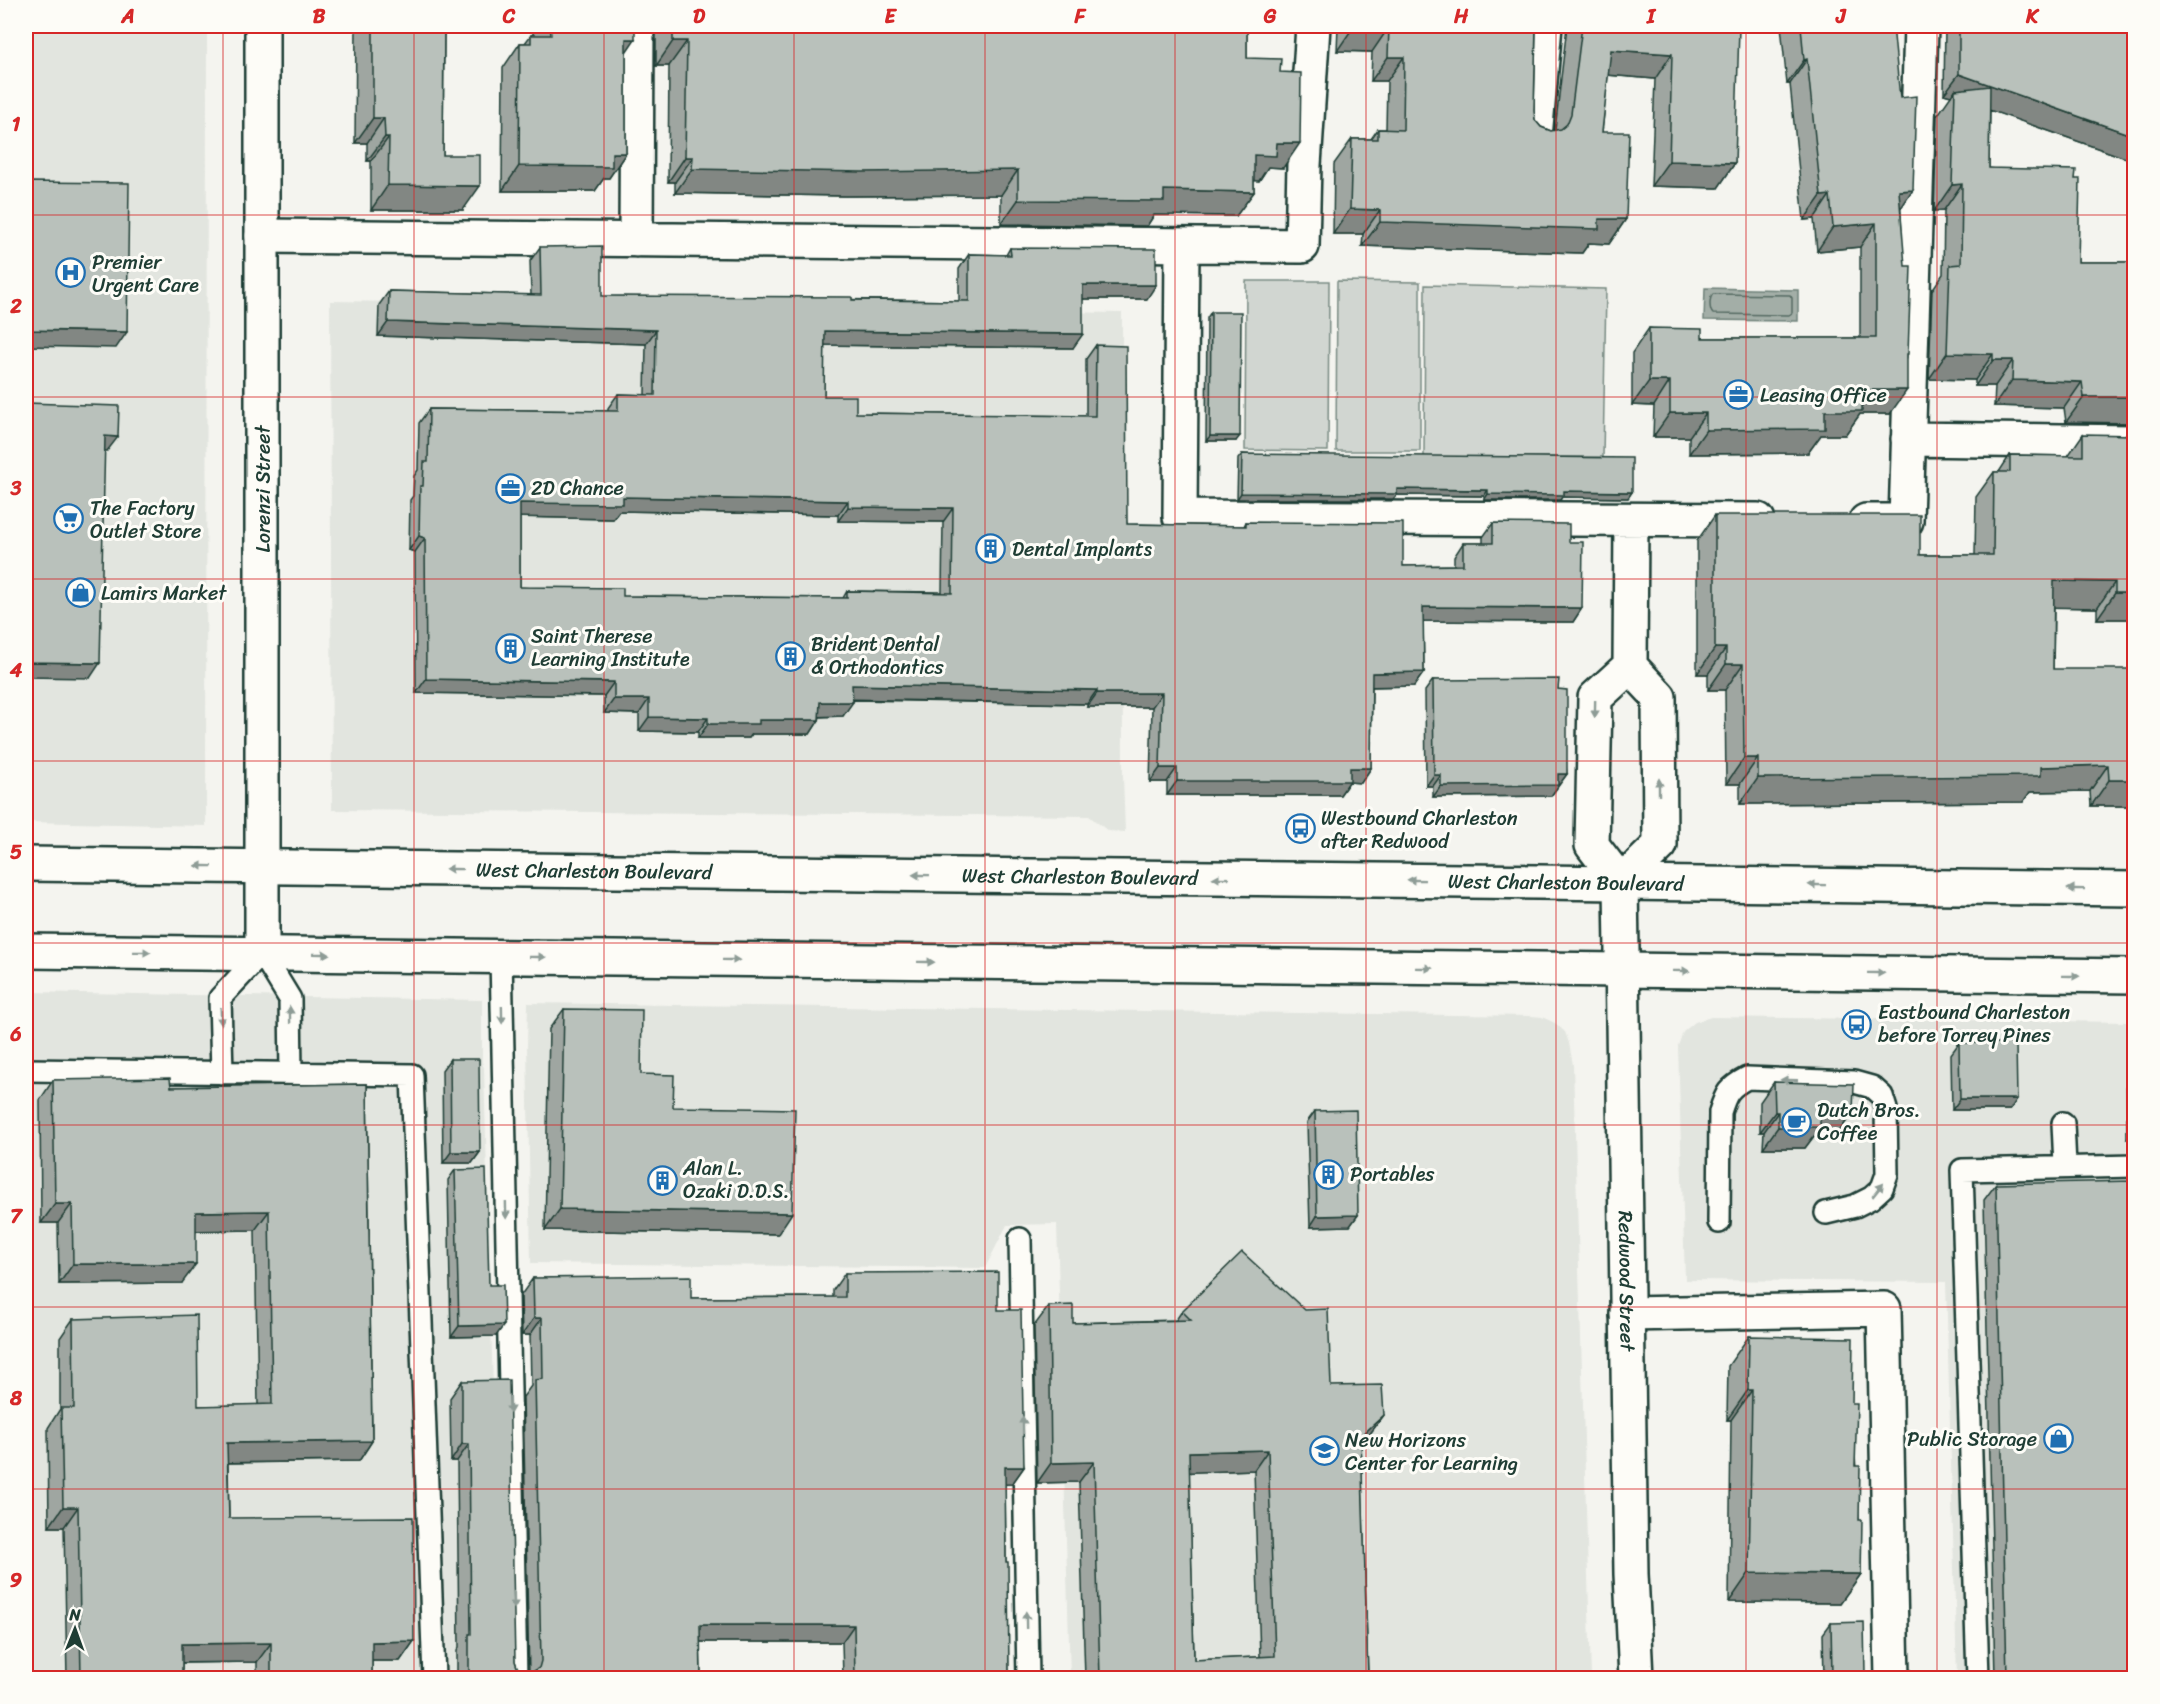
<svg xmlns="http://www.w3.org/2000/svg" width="2160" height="1704" font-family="Sriracha,sans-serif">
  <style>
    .built { fill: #e2e5df }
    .green { fill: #d1d6d1; stroke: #788a82; stroke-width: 1.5 }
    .water { fill: #a3aea7; stroke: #6e8179; stroke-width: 1.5 }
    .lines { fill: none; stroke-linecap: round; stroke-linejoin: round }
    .shore { stroke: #546a62; stroke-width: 1.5 }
    .service-casing { stroke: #1f3d34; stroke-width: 26 }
    .minor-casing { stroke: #1f3d34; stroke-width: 38 }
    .tertiary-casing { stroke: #1f3d34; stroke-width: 38 }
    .primary-casing { stroke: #1f3d34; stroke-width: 38 }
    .service { stroke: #fdfcf7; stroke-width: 21 }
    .minor { stroke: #fdfcf7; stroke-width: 33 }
    .tertiary { stroke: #fdfcf7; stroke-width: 33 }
    .primary { stroke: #fdfcf7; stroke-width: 33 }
    .wall { fill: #9fa6a1; stroke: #1f3d34; stroke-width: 1.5; fill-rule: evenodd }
    .shaded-wall { fill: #828783; stroke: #1f3d34; stroke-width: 1.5 }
    .building { fill: #b9c1bb; stroke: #1f3d34; stroke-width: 1.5; fill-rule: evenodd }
    .oneway { fill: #8e9c96 }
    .grid { fill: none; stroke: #d62828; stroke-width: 1.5; stroke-opacity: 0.55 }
    .labels { text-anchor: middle; stroke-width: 6; stroke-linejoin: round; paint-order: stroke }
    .poi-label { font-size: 20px; fill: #1f3d34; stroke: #fdfcf7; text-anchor: start }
    .street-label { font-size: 20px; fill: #1f3d34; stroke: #fdfcf7 }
    .neatline { fill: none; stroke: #d62828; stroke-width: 2 }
    .grid-label { font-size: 20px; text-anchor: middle; font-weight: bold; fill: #d62828 }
  </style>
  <rect width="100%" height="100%" fill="#f4f4ef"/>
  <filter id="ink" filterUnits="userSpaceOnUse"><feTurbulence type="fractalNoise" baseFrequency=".0167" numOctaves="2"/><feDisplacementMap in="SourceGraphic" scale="12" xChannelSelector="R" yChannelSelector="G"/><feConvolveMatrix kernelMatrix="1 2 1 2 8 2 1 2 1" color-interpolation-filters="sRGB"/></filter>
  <g filter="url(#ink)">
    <path class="built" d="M 26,26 L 207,26 L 206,826 L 26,822 Z
      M 330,301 L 1122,313 L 1123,776 L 1125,832 L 1108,831 L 1089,816 L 332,810 Z
      M 26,992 L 482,1000 L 482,1062 L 484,1068 L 501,1678 L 26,1678 Z
      M 528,1003 L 1532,1016 L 1542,1017 L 1555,1023 L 1565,1032 L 1569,1043 L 1573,1065 L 1591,1678 L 1070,1678 L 1057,1224 L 1007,1225 L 985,1268 L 531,1263 L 527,1047 Z
      M 1711,1017 L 2134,1022 L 2134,1678 L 1957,1678 L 1946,1282 L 1685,1280 L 1678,1046 L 1683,1032 L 1695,1022 Z"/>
    <path class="green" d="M 1246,281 L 1329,281 L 1328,451 L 1245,450 Z
      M 1337,281 L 1420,282 L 1420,451 L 1336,451 Z
      M 1425,285 L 1606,289 L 1603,457 L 1424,457 Z"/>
    <path class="water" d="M 1705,288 L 1798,290 L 1798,321 L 1704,320 Z"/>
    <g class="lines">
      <path class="shore" d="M 1713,294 L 1790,295 L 1792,298 L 1792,313 L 1789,315 L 1713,314 C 1709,310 1709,298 1713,294 Z"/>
      <defs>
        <path id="service" d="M 501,956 L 516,1678
          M 26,1070 L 412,1075 L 434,1678
          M 222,1073 L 220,998 L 262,953 L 290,999 L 291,1073
          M 2063,1123 L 2065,1166
          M 1719,1222 L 1720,1112 C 1726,1093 1728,1088 1747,1078 L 1854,1082 L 1872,1087 L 1882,1096 L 1886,1109 L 1887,1174 L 1882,1188 L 1871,1198 L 1855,1206 L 1826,1213
          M 1020,1239 L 1028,1678
          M 1978,1678 L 1962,1170 L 2134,1166"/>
        <path id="minor" d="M 1535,137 L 1545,26
          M 262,236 L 1302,246 L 1304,165 L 1313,26
          M 636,240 L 637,26
          M 1182,245 L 1180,517 L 1758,520
          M 1908,439 L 2134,442
          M 1866,521 L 1906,521 L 1921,26
          M 1630,666 L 1595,698 L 1592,845 L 1621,883 L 1660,845 L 1659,697 L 1630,666 L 1631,520
          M 1627,1314 L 1884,1309 L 1892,1678"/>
        <g id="tertiary">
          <path d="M 262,26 L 262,953"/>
          <path id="s1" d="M 1621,883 L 1631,1574 L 1636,1678"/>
        </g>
        <g id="primary">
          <path id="s2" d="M 26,864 L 2134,889"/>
          <path d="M 26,951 L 2134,976"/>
        </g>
      </defs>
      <use href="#service" class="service-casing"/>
      <use href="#minor" class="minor-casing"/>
      <use href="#tertiary" class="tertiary-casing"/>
      <use href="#primary" class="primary-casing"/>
      <use href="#service" class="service"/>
      <use href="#minor" class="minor"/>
      <use href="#tertiary" class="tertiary"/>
      <use href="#primary" class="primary"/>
    </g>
    <path class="wall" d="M 356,26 L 444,26 L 443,155 L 463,210 L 371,210 L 371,161 L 367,161 L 367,143 L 355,143 Z
      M 533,26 L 635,26 L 626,52 L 626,153 L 609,178 L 604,178 L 595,191 L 502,191 L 503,68 L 520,43 L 525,43 L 531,35 L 533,35 Z
      M 656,26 L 1247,26 L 1247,58 L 1283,168 L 1268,167 L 1259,181 L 1254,180 L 1254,192 L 1236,216 L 1154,215 L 1147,226 L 1001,224 L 1001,195 L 845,196 L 675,193 L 675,182 L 668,182 L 669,66 L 656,66 Z
      M 1338,26 L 1536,26 L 1534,111 L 1535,120 L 1541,127 L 1551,131 L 1555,130 L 1567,26 L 1730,26 L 1735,163 L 1718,188 L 1651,186 L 1655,79 L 1608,75 L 1602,132 L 1626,219 L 1609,244 L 1589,243 L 1582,253 L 1362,246 L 1363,234 L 1333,234 L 1334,164 L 1352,139 L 1371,139 L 1378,129 L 1386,129 L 1387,81 L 1371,81 L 1372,52 L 1337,51 Z
      M 1781,26 L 1893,26 L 1907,357 L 1890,414 L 1860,414 L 1845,435 L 1821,435 L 1808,453 L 1689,454 L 1689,437 L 1653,437 L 1654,406 L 1632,405 L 1632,353 L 1649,328 L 1702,338 L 1860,338 L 1860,247 L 1817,251 L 1814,219 L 1804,220 L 1790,84 L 1787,84 Z
      M 1945,26 L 2134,26 L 2134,161 L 1990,110 L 1989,168 L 2075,179 L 2078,262 L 2134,262 L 2134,423 L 2066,422 L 2064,408 L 1994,406 L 1995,386 L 1975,386 L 1975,380 L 1929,379 L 1932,290 L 1943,274 L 1944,210 L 1934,211 L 1937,116 L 1951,96 L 1944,94 Z
      M 540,247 L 602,296 L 959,301 L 959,269 L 969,254 L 1006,255 L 1010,248 L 1147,299 L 1083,299 L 1073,348 L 824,345 L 824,396 L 856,413 L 1086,416 L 1086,359 L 1096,345 L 1127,524 L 1244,526 L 1246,522 L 1403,566 L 1454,565 L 1454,557 L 1463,543 L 1483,543 L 1483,537 L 1493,523 L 1569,542 L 1582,608 L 1573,622 L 1423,621 L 1424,672 L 1414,686 L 1372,687 L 1371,768 L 1361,783 L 1349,782 L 1340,795 L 1167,795 L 1167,782 L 1150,782 L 1152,707 L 1087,707 L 1087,704 L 853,700 L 843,716 L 820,717 L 819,720 L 810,734 L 752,734 L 749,738 L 698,738 L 698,732 L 639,731 L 639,714 L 604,713 L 604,696 L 416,693 L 415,552 L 409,550 L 410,500 L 413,496 L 414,476 L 418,470 L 419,423 L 429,409 L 608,411 L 608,408 L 618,394 L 645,395 L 646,344 L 378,336 L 379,305 L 389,291 L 531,295 L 530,261 ZM 619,511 L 838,515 L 838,521 L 943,522 L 942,592 L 847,591 L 843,598 L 623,596 L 520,587 L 520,517 L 613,519 Z
      M 1211,312 L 1236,441 L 1206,441 L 1207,318 Z
      M 2083,434 L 2134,619 L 2097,619 L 2097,608 L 2054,607 L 2053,669 L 2134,806 L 2091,806 L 2090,791 L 2030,792 L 2023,802 L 1740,804 L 1740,784 L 1726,784 L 1725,690 L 1708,690 L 1708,674 L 1697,674 L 1697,541 L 1715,515 L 1920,555 L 1975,555 L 1976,497 L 1994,472 L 1999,472 L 2010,455 L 2068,456 Z
      M 1242,454 L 1632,492 L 1628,498 L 1562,497 L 1560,500 L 1484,500 L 1484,496 L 1397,495 L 1393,499 L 1237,499 L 1238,459 Z
      M 1433,680 L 1558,689 L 1567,774 L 1551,796 L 1433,797 L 1433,786 L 1426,786 L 1425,691 Z
      M 564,1009 L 641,1074 L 673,1107 L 778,1234 L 545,1230 L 549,1029 Z
      M 2134,1035 L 2134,1139 L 2127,1139 L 2126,1047 Z
      M 1959,1043 L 2010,1110 L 1952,1110 L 1951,1054 Z
      M 450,1059 L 480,1152 L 472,1163 L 443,1163 L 442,1070 Z
      M 53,1080 L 171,1087 L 367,1084 L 372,1441 L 359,1461 L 228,1463 L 229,1518 L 414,1641 L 400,1661 L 372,1661 L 372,1678 L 257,1678 L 257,1662 L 182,1663 L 182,1678 L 67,1678 L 64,1527 L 49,1527 L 48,1428 L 60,1409 L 60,1338 L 73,1319 L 198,1406 L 258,1405 L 255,1230 L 196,1231 L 182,1283 L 59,1284 L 58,1223 L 41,1223 L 40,1100 Z
      M 1774,1082 L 1853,1112 L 1838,1133 L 1832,1133 L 1829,1137 L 1814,1136 L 1805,1148 L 1763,1148 L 1764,1132 L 1760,1132 L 1760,1102 Z
      M 1315,1111 L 1358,1215 L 1350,1226 L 1310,1227 L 1307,1122 Z
      M 455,1170 L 496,1336 L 451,1337 L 448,1180 Z
      M 1996,1184 L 2134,1678 L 1995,1678 L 1984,1200 Z
      M 845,1273 L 998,1310 L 1024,1467 L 1012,1484 L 1005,1484 L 1006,1562 L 1009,1678 L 843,1678 L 842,1642 L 700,1642 L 701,1678 L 457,1678 L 457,1651 L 459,1647 L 457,1461 L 451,1461 L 450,1398 L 462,1381 L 515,1661 L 517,1667 L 521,1672 L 529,1674 L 523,1397 L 531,1386 L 530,1335 L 522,1335 L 521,1295 L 533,1278 L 691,1298 L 833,1297 L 833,1290 Z
      M 1049,1306 L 1073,1323 L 1176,1320 L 1182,1311 L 1331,1386 L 1384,1415 L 1369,1435 L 1361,1443 L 1368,1678 L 1085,1678 L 1079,1482 L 1037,1483 L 1034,1326 ZM 1254,1470 L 1260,1657 L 1194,1660 L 1189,1472 Z
      M 1749,1336 L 1852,1404 L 1859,1520 L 1861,1574 L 1840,1603 L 1729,1602 L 1731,1420 L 1727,1420 L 1728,1366 Z
      M 1831,1623 L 1865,1674 L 1862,1678 L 1824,1678 L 1823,1634 Z"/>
    <path class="shaded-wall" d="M 1354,26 L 1389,27 L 1372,52 L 1337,51 Z
      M 626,39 L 635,39 L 618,64 Z
      M 673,41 L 687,41 L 669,66 L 656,66 Z
      M 1611,50 L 1672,54 L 1655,79 L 1594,74 Z
      M 1388,57 L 1404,57 L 1387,81 L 1371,81 Z
      M 1807,59 L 1790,84 L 1787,84 L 1804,60 Z
      M 1959,74 L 2134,136 L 2134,161 L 1955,98 L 1955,90 L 1951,96 L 1944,94 Z
      M 373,118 L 384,118 L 367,143 L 355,143 Z
      M 385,137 L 389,137 L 371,161 L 367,161 Z
      M 1277,143 L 1300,143 L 1283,168 L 1268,167 L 1259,181 L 1236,180 L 1254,155 Z
      M 612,153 L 626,153 L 609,178 L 604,178 L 595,191 L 502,191 L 519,166 Z
      M 685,157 L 693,157 L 675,182 L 668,182 Z
      M 1669,161 L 1735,163 L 1718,188 L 1651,186 Z
      M 692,169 L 1018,170 L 1001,195 L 845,196 L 675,193 Z
      M 1962,184 L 1944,210 L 1934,211 L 1952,185 Z
      M 388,185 L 480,186 L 463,210 L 371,210 Z
      M 1164,190 L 1254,192 L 1236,216 L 1154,215 L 1147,226 L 1001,224 L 1018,200 Z
      M 1913,190 L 1897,214 L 1899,191 Z
      M 1830,195 L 1814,219 L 1804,220 L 1821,196 Z
      M 1350,209 L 1380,210 L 1363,234 L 1333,234 Z
      M 1599,219 L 1626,219 L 1609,244 L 1589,243 L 1582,253 L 1362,246 L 1380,222 Z
      M 1876,223 L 1860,247 L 1817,251 L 1833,227 Z
      M 1083,285 L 1156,285 L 1147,299 L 1073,299 Z
      M 388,322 L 656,330 L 646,344 L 378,336 Z
      M 26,330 L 127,332 L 116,348 L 26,346 Z
      M 825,331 L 1083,334 L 1073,348 L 815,345 Z
      M 1947,353 L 1993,354 L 1975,380 L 1929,379 Z
      M 1993,360 L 2013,360 L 1995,386 L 1975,386 Z
      M 2012,380 L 2082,382 L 2064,408 L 1994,406 Z
      M 1649,381 L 1670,381 L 1654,406 L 1632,405 Z
      M 1862,390 L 1907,390 L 1890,414 L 1860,414 L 1845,435 L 1821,435 L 1808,453 L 1689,454 L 1706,430 L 1825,411 Z
      M 2084,397 L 2134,397 L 2134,423 L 2066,422 Z
      M 1670,413 L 1706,413 L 1689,437 L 1653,437 Z
      M 105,436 L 118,437 L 107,451 L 95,451 Z
      M 1210,436 L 1240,436 L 1236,441 L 1206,441 Z
      M 1397,489 L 1488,490 L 1484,496 L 1397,495 L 1393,499 L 1237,499 L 1241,493 Z
      M 1564,491 L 1632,492 L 1628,498 L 1562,497 L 1560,500 L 1484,500 L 1488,494 Z
      M 623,497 L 848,501 L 838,515 L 619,511 L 613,519 L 510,517 L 520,503 Z
      M 848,507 L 953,508 L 943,522 L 838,521 Z
      M 419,536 L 425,538 L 415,552 L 409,550 Z
      M 2054,581 L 2115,582 L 2097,608 L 2036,607 Z
      M 2115,593 L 2134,593 L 2134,619 L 2097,619 Z
      M 1423,607 L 1582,608 L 1573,622 L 1413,621 Z
      M 1715,648 L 1726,648 L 1708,674 L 1697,674 Z
      M 26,662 L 100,663 L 90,678 L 26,677 Z
      M 1726,664 L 1743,664 L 1725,690 L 1708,690 Z
      M 1424,672 L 1414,686 L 1362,687 L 1372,673 Z
      M 426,679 L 614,682 L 604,696 L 416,693 Z
      M 852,685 L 1097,690 L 1087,704 L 843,699 Z
      M 1097,693 L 1162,693 L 1152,707 L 1087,707 Z
      M 614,699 L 649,699 L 639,714 L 604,713 Z
      M 820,702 L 853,702 L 843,716 L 810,717 Z
      M 649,717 L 708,718 L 698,732 L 639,731 Z
      M 759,720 L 819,720 L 810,734 L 752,734 L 749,738 L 698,738 L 708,724 Z
      M 1744,758 L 1758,758 L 1740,784 L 1726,784 Z
      M 2108,765 L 2090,791 L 2030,792 L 2023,802 L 1740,804 L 1758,778 L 2041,767 Z
      M 1160,768 L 1177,768 L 1167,782 L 1150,782 Z
      M 1350,768 L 1371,768 L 1361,783 L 1349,782 L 1340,795 L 1167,795 L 1177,781 Z
      M 1558,774 L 1567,774 L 1551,796 L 1433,797 L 1441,786 Z
      M 1434,775 L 1441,775 L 1433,786 L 1426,786 Z
      M 2109,780 L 2134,780 L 2134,806 L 2091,806 Z
      M 1960,1099 L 2017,1099 L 2010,1110 L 1952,1110 Z
      M 1775,1112 L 1778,1112 L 1764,1132 L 1760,1132 Z
      M 1844,1112 L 1853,1112 L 1838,1133 L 1832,1133 L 1829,1137 L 1814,1136 L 1805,1148 L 1763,1148 L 1778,1127 L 1820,1115 Z
      M 2134,1129 L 2134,1139 L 2127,1139 Z
      M 451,1152 L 480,1152 L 472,1163 L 443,1163 Z
      M 55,1204 L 72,1204 L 58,1223 L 41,1223 Z
      M 560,1209 L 792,1213 L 778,1234 L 545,1230 Z
      M 269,1211 L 255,1230 L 182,1231 L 196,1212 Z
      M 1358,1215 L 1350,1226 L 1310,1227 L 1317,1216 Z
      M 73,1264 L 196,1264 L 182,1283 L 59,1284 Z
      M 534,1318 L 542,1318 L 530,1335 L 522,1335 Z
      M 504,1325 L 496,1336 L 451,1337 L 459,1326 Z
      M 1748,1390 L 1752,1390 L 1731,1420 L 1727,1420 Z
      M 1384,1415 L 1369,1435 L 1347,1456 L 1361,1436 Z
      M 372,1441 L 359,1461 L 213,1463 L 227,1443 Z
      M 462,1444 L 469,1444 L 457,1461 L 451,1461 Z
      M 1268,1450 L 1254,1470 L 1174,1473 L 1189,1452 Z
      M 1094,1462 L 1079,1482 L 1037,1483 L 1051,1463 Z
      M 1005,1467 L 1024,1467 L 1012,1484 L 993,1485 Z
      M 63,1507 L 78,1507 L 64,1527 L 49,1527 Z
      M 1749,1573 L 1861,1574 L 1840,1603 L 1729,1602 Z
      M 700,1625 L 854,1625 L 842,1642 L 688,1642 Z
      M 414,1641 L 400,1661 L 358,1661 L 372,1642 Z
      M 271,1643 L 257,1662 L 168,1663 L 182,1644 Z
      M 1865,1674 L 1862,1678 L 1829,1678 L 1832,1675 Z"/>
    <path class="building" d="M 373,26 L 444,26 L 443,155 L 480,155 L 480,186 L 388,185 L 389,137 L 385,137 L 384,118 L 373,118 Z
      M 550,26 L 635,26 L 635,39 L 626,39 L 626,153 L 612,153 L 612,167 L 519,166 L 520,43 L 531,43 L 531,35 L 551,35 Z
      M 673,26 L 1247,26 L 1247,58 L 1281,59 L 1280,72 L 1301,73 L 1300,143 L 1277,143 L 1276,156 L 1254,155 L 1254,192 L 1164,190 L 1164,201 L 1018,200 L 1018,170 L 862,172 L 692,169 L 693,157 L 685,157 L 687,41 L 673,41 Z
      M 1354,26 L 1536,26 L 1534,111 L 1535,120 L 1541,127 L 1551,131 L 1561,129 L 1567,124 L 1571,114 L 1582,26 L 1730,26 L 1730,28 L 1739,28 L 1735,163 L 1669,161 L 1672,54 L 1611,50 L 1602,132 L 1629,132 L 1626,219 L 1599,219 L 1599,229 L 1380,222 L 1380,210 L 1350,209 L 1352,139 L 1378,139 L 1378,129 L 1403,130 L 1404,57 L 1388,57 L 1389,27 Z
      M 1801,26 L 1893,26 L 1900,98 L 1916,96 L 1913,190 L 1899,191 L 1905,266 L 1911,266 L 1908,354 L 1907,354 L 1907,390 L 1862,390 L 1862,411 L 1825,411 L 1825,429 L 1706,430 L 1706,413 L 1670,413 L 1670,381 L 1649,381 L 1649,328 L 1702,329 L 1702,338 L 1876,338 L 1876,223 L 1833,227 L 1830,195 L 1821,196 L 1807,59 L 1804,60 Z
      M 1959,26 L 2134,26 L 2134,136 L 1959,74 Z
      M 1990,86 L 1989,168 L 2076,170 L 2075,179 L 2080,179 L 2078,262 L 2134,262 L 2134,397 L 2084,397 L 2082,382 L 2012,380 L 2013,360 L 1993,360 L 1993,354 L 1947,353 L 1950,265 L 1961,264 L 1962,184 L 1952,185 L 1955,90 Z
      M 26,182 L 129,183 L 127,332 L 26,330 Z
      M 602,246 L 602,296 L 852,297 L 852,300 L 969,301 L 969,254 L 1011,255 L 1010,248 L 1156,249 L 1156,285 L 1083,285 L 1083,334 L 825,331 L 824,396 L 856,396 L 856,413 L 1095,416 L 1096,345 L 1126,346 L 1127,524 L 1246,526 L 1246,522 L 1403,523 L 1403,566 L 1463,565 L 1463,543 L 1493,543 L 1493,523 L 1569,524 L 1569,542 L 1583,542 L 1582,608 L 1423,607 L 1424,672 L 1372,673 L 1371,768 L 1350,768 L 1350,781 L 1177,781 L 1177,768 L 1160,768 L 1162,693 L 1097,693 L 1097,690 L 852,685 L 853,702 L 820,702 L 819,720 L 759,720 L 759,724 L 708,724 L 708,718 L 649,717 L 649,699 L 614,699 L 614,682 L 426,679 L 425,538 L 419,536 L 420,486 L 423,486 L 424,462 L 428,462 L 429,409 L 618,411 L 618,394 L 655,395 L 656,330 L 388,322 L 389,291 L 541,295 L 540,247 ZM 623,497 L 848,501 L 848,507 L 953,508 L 952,593 L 847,591 L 847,598 L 623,596 L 623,588 L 520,587 L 520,503 L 623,504 Z
      M 1211,312 L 1241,312 L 1240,436 L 1210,436 Z
      M 26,403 L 119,406 L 118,437 L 105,436 L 100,663 L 26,662 Z
      M 2083,434 L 2134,435 L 2134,593 L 2115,593 L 2115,582 L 2054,581 L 2053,669 L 2134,669 L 2134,780 L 2109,780 L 2108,765 L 2041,767 L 2041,776 L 1758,778 L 1758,758 L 1744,758 L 1743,664 L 1726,664 L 1726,648 L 1715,648 L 1715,515 L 1920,515 L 1920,555 L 1993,555 L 1994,472 L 2010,472 L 2010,455 L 2083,456 Z
      M 1242,454 L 1632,458 L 1632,492 L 1564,491 L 1564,495 L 1488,494 L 1488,490 L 1397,489 L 1397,494 L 1241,493 Z
      M 1559,679 L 1558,689 L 1567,690 L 1567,774 L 1558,774 L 1558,785 L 1441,786 L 1441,775 L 1434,775 L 1433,680 Z
      M 564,1009 L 642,1010 L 641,1074 L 674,1075 L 673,1107 L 795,1109 L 792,1213 L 560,1209 Z
      M 1959,1043 L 2016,1043 L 2017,1099 L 1960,1099 Z
      M 450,1059 L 479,1059 L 480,1152 L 451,1152 Z
      M 170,1078 L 171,1087 L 367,1084 L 372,1441 L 227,1443 L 229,1518 L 413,1517 L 414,1641 L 372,1642 L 372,1678 L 271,1678 L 271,1643 L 182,1644 L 182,1678 L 81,1678 L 78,1507 L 63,1507 L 61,1408 L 74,1408 L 73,1319 L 197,1315 L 198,1406 L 272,1404 L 269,1211 L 196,1212 L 196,1264 L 73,1264 L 72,1204 L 55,1204 L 53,1080 Z
      M 1774,1082 L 1854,1084 L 1853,1112 L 1844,1112 L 1844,1116 L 1820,1115 L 1820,1127 L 1778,1127 L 1778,1112 L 1775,1112 Z
      M 1356,1110 L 1358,1215 L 1317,1216 L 1315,1111 Z
      M 486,1169 L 489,1285 L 503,1285 L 504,1325 L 459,1326 L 455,1170 Z
      M 2134,1181 L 2134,1678 L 2007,1678 L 1996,1184 Z
      M 1242,1252 L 1305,1310 L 1328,1309 L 1331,1386 L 1382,1385 L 1384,1415 L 1361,1436 L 1368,1678 L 1100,1678 L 1094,1462 L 1051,1463 L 1049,1306 L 1073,1305 L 1073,1323 L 1191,1320 L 1182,1311 ZM 1268,1450 L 1275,1656 L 1194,1660 L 1189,1452 Z
      M 998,1272 L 998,1310 L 1021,1310 L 1024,1467 L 1005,1467 L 1006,1562 L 1008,1562 L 1009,1678 L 855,1678 L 854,1625 L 700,1625 L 701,1678 L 469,1678 L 469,1634 L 471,1634 L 469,1444 L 462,1444 L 462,1381 L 509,1380 L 515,1661 L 517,1667 L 521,1672 L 529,1674 L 539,1668 L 541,1661 L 535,1380 L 543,1379 L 542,1318 L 534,1318 L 533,1278 L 691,1276 L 691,1298 L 845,1297 L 845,1273 Z
      M 1749,1336 L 1853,1338 L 1852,1404 L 1857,1404 L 1855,1466 L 1860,1466 L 1859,1520 L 1862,1520 L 1861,1574 L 1749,1573 L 1752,1390 L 1748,1390 Z
      M 1864,1622 L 1865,1674 L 1832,1675 L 1831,1623 Z"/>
    <defs><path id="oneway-solid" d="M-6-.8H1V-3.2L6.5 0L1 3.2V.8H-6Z" transform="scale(1.5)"/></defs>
    <g class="oneway">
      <use href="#oneway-solid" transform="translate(1595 709) rotate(91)"/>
      <use href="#oneway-solid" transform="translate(1659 787) rotate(-90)"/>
      <use href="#oneway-solid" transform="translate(204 866) rotate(-179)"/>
      <use href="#oneway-solid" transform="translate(454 869) rotate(-179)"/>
      <use href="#oneway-solid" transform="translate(921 875) rotate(-179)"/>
      <use href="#oneway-solid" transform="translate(1221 878) rotate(-179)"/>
      <use href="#oneway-solid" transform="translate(1416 880) rotate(-179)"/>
      <use href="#oneway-solid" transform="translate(1817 885) rotate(-179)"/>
      <use href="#oneway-solid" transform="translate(2076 889) rotate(-179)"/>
      <use href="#oneway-solid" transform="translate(142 952) rotate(1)"/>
      <use href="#oneway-solid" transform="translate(321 954) rotate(1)"/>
      <use href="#oneway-solid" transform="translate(537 957) rotate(1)"/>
      <use href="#oneway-solid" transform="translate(731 960) rotate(1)"/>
      <use href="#oneway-solid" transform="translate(926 962) rotate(1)"/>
      <use href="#oneway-solid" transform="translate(1424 968) rotate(1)"/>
      <use href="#oneway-solid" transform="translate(1681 971) rotate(1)"/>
      <use href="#oneway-solid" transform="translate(1876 973) rotate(1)"/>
      <use href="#oneway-solid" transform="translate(2071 976) rotate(1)"/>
      <use href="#oneway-solid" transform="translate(290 1015) rotate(-91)"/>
      <use href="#oneway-solid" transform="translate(502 1015) rotate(89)"/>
      <use href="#oneway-solid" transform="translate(221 1016) rotate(88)"/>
      <use href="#oneway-solid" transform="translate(1789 1080) rotate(-178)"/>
      <use href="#oneway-solid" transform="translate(1878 1190) rotate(-51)"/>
      <use href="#oneway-solid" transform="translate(506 1210) rotate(89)"/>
      <use href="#oneway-solid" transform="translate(510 1405) rotate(89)"/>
      <use href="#oneway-solid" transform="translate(1023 1425) rotate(-91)"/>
      <use href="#oneway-solid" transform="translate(514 1600) rotate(89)"/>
      <use href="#oneway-solid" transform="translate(1026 1620) rotate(-91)"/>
    </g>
  </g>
  <path class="grid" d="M 223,26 L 223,1678M 414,26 L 414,1678M 604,26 L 604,1678M 794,26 L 794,1678M 985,26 L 985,1678M 1175,26 L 1175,1678M 1366,26 L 1366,1678M 1556,26 L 1556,1678M 1746,26 L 1746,1678M 1937,26 L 1937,1678M 26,215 L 2134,215M 26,397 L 2134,397M 26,579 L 2134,579M 26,761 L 2134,761M 26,943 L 2134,943M 26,1125 L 2134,1125M 26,1307 L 2134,1307M 26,1489 L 2134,1489"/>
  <defs>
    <symbol id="hospital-ring" viewBox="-11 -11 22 22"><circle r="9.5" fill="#fdfcf7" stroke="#1f6fb2" stroke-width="1.5"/><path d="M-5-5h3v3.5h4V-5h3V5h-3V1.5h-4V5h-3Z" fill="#1f6fb2"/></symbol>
    <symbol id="office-ring" viewBox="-11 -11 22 22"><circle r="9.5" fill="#fdfcf7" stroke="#1f6fb2" stroke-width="1.5"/><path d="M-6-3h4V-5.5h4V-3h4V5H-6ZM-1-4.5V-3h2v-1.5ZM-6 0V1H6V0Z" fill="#1f6fb2"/></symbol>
    <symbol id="supermarket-ring" viewBox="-11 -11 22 22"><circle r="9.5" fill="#fdfcf7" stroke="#1f6fb2" stroke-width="1.5"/><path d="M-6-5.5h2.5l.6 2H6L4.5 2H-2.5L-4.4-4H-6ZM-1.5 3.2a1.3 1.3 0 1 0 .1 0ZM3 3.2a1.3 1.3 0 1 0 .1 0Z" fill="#1f6fb2"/></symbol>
    <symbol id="building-ring" viewBox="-11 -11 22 22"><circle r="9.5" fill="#fdfcf7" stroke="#1f6fb2" stroke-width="1.5"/><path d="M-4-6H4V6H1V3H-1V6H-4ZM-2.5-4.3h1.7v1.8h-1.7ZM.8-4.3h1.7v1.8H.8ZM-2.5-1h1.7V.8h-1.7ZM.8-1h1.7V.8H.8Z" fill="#1f6fb2"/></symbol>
    <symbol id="shop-ring" viewBox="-11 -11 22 22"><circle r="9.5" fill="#fdfcf7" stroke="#1f6fb2" stroke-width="1.5"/><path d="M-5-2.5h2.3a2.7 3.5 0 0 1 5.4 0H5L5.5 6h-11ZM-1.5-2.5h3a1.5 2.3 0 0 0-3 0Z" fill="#1f6fb2"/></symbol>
    <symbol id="bus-ring" viewBox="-11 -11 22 22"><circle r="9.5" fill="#fdfcf7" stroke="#1f6fb2" stroke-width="1.5"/><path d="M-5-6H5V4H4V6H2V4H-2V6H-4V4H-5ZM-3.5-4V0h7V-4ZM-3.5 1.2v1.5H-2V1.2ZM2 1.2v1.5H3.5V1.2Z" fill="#1f6fb2"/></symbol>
    <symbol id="cafe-ring" viewBox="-11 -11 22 22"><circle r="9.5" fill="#fdfcf7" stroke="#1f6fb2" stroke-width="1.5"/><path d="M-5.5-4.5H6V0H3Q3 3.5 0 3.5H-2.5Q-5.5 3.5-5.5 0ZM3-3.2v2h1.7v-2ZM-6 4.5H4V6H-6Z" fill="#1f6fb2"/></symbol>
    <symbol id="school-ring" viewBox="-11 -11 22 22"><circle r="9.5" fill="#fdfcf7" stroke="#1f6fb2" stroke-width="1.5"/><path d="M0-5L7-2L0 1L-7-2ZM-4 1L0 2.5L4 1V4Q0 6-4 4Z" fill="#1f6fb2"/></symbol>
  </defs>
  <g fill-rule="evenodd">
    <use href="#hospital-ring" x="54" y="256" width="33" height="33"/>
    <use href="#office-ring" x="1722" y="378" width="33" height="33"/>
    <use href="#office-ring" x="494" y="472" width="33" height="33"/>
    <use href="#supermarket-ring" x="52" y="502" width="33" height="33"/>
    <use href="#building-ring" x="974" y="532" width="33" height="33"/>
    <use href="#shop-ring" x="64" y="576" width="33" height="33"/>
    <use href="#building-ring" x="494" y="632" width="33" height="33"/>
    <use href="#building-ring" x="774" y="640" width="33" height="33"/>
    <use href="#bus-ring" x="1284" y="812" width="33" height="33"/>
    <use href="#bus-ring" x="1840" y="1008" width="33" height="33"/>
    <use href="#cafe-ring" x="1780" y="1106" width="33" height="33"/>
    <use href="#building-ring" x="1312" y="1158" width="33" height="33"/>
    <use href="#building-ring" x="646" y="1164" width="33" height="33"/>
    <use href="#shop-ring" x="2042" y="1422" width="33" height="33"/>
    <use href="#school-ring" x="1308" y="1434" width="33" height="33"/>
  </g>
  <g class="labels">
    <g class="poi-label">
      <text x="92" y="269">Premier<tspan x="92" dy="23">Urgent Care</tspan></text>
      <text x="1760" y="402">Leasing Office</text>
      <text x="531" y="495">2D Chance</text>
      <text x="90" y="515">The Factory<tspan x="90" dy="23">Outlet Store</tspan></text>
      <text x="1012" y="556">Dental Implants</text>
      <text x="101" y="600">Lamirs Market</text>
      <text x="531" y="643">Saint Therese<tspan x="531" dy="23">Learning Institute</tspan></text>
      <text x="811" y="651">Brident Dental<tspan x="811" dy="23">&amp; Orthodontics</tspan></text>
      <text x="1321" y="825">Westbound Charleston<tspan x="1321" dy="23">after Redwood</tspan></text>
      <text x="1878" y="1019">Eastbound Charleston<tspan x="1878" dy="23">before Torrey Pines</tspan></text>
      <text x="1817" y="1117">Dutch Bros.<tspan x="1817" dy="23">Coffee</tspan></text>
      <text x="683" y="1175">Alan L.<tspan x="683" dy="23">Ozaki D.D.S.</tspan></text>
      <text x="1350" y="1181">Portables</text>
      <text x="2037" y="1446" text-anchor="end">Public Storage</text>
      <text x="1345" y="1447">New Horizons<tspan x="1345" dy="23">Center for Learning</tspan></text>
    </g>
    <g class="street-label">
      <text transform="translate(263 489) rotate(-90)" y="7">Lorenzi Street</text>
      <text dy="7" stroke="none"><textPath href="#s2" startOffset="568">West Charleston Boulevard</textPath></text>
      <text dy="7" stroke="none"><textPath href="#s2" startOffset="1054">West Charleston Boulevard</textPath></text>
      <text dy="7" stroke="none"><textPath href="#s2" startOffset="1540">West Charleston Boulevard</textPath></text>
      <text dy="7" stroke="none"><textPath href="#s1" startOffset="398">Redwood Street</textPath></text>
    </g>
  </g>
  <rect width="2160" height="1704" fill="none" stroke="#fdfcf7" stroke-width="66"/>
  <g transform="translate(75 1629) rotate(1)" stroke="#fdfcf7" stroke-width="4.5" paint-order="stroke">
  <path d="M0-4.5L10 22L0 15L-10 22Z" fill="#1f3d34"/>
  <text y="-9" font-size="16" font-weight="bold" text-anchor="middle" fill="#1f3d34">N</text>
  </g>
  <rect x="33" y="33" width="2094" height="1638" class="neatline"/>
  <g class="grid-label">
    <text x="128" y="23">A</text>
    <text x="319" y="23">B</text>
    <text x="509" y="23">C</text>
    <text x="699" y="23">D</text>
    <text x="890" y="23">E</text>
    <text x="1080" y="23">F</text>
    <text x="1270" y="23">G</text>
    <text x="1461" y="23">H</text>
    <text x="1651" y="23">I</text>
    <text x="1841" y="23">J</text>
    <text x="2032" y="23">K</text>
    <text x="16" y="131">1</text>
    <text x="16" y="313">2</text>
    <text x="16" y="495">3</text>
    <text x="16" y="677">4</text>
    <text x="16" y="859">5</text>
    <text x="16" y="1041">6</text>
    <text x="16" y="1223">7</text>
    <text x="16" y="1405">8</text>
    <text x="16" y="1587">9</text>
  </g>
</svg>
